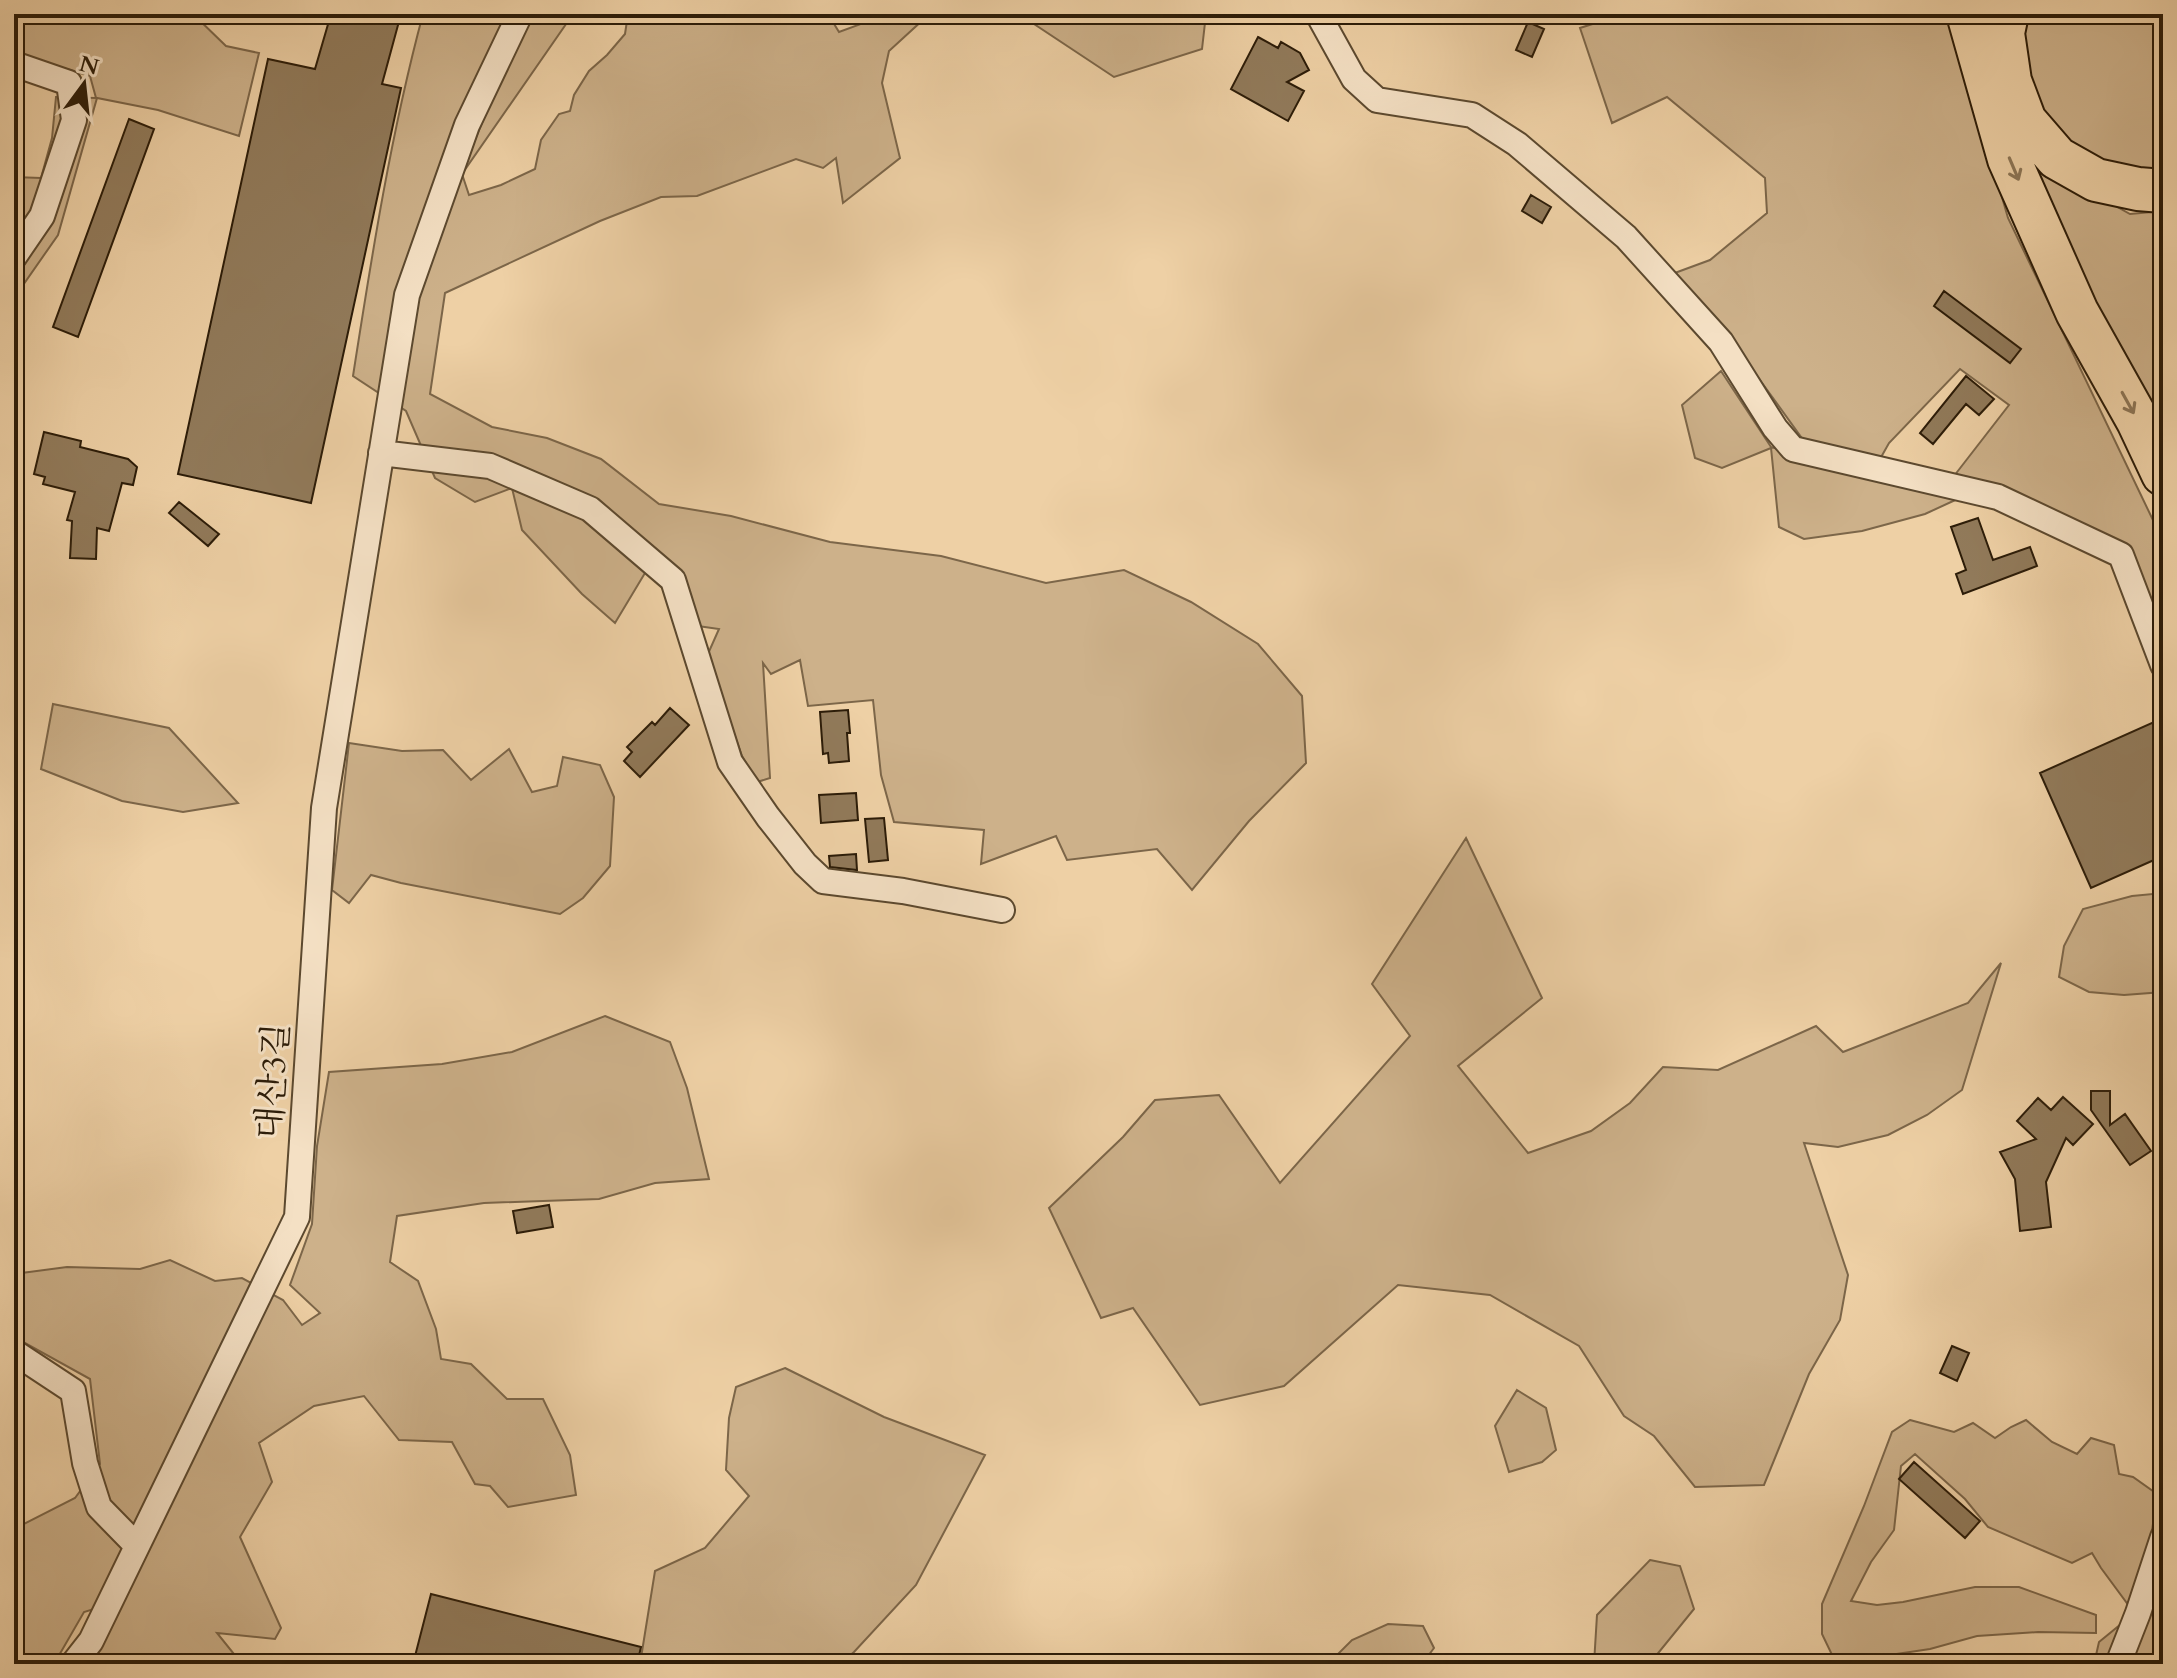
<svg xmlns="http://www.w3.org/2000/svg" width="2177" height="1678" font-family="Cardo,'Noto Serif KR',serif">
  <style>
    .green { fill: #cdb18a; stroke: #7c6649; stroke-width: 2 }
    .building { fill: #917a5a; stroke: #2c1c08; stroke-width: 2 }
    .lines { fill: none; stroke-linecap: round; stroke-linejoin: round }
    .minor-casing { stroke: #5c492f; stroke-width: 28 }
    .trunk-casing { stroke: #2c1c08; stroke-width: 46 }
    .minor { stroke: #f4e0c4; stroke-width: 24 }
    .trunk { stroke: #eed0a5; stroke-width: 42 }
    .oneway { stroke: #8d7656 }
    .labels { text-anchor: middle; stroke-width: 6; stroke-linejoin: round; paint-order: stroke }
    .street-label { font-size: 34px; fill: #2c1c08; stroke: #f4e0c4 }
  </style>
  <rect width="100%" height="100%" fill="#eed0a5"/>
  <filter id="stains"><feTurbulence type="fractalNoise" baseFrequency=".0025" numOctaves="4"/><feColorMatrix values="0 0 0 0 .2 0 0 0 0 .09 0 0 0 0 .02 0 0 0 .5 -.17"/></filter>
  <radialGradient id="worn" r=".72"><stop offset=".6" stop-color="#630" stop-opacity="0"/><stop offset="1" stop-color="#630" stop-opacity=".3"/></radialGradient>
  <path class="green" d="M 14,14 L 193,14 L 226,46 L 259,53 L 239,136 L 158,110 L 97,98 L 58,235 L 14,298 L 14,177 L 41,178 L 52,138 L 56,97 L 96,98 L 90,76 L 14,53 Z
    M 423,14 L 509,14 L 465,164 L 527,14 L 573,14 L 462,174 L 469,195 L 501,185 L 535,169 L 541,140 L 559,114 L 570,111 L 574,95 L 589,71 L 607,55 L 625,34 L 628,14 L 828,14 L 839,32 L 861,24 L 870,14 L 939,14 L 924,19 L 889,51 L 882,83 L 900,158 L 843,203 L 836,158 L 823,168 L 796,159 L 697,196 L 661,197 L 600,221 L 445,293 L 430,394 L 492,427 L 547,438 L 601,459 L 659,504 L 731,516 L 830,542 L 941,556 L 1046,583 L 1124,570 L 1191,602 L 1258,644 L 1302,696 L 1306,763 L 1249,821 L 1192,890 L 1157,849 L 1067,860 L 1056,836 L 981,864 L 984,830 L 894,822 L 881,775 L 873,700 L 808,706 L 800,660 L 771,674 L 763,663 L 770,778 L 757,782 L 742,756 L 707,656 L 719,629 L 691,625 L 654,558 L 615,623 L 582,594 L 522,530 L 512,488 L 475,502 L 435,478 L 406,411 L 353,376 C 372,254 391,133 423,14 Z
    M 1019,14 L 1206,14 L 1202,49 L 1114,77 Z
    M 1624,14 L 1949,14 L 2008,218 L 2163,541 L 2163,638 L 2133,556 L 1954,476 L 2009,405 L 1960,369 L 1889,443 L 1880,459 L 1804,441 L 1757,376 L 1672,274 L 1710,260 L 1767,213 L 1765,178 L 1667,97 L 1612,123 L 1580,28 Z
    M 2025,14 L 2163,14 L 2163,171 L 2105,167 L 2036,116 L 2017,36 Z
    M 2028,157 L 2130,214 L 2163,211 L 2163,447 L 2057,233 Z
    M 1721,371 L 1771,447 L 1851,472 L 1964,496 L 1925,514 L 1862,531 L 1804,539 L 1779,527 L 1771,448 L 1722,468 L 1695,458 L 1682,405 Z
    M 53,704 L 169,728 L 238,803 L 183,812 L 122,801 L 41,769 Z
    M 349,743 L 402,751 L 443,750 L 471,780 L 509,749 L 532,792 L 557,786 L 563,757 L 600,765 L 614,797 L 610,866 L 583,898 L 560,914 L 401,883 L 371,875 L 349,903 L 332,890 Z
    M 1466,838 L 1542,998 L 1458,1066 L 1528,1153 L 1591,1131 L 1630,1103 L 1663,1067 L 1718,1070 L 1816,1026 L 1843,1052 L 1968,1003 L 2001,963 L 1962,1090 L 1927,1115 L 1888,1135 L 1838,1147 L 1804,1143 L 1848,1275 L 1840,1320 L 1809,1374 L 1764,1485 L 1695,1487 L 1654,1436 L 1624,1416 L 1579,1346 L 1490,1295 L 1398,1285 L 1284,1386 L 1200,1405 L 1133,1308 L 1101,1318 L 1049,1208 L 1123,1137 L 1155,1100 L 1219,1095 L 1280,1183 L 1410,1036 L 1372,984 Z
    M 2163,893 L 2163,992 L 2124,995 L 2089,992 L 2059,977 L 2064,946 L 2083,909 L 2132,896 Z
    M 605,1016 L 670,1042 L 687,1088 L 709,1179 L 655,1183 L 599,1199 L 484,1203 L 397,1216 L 390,1262 L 418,1281 L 436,1329 L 441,1359 L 471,1364 L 507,1399 L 543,1399 L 570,1455 L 576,1495 L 508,1507 L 490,1486 L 475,1484 L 452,1442 L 399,1440 L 364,1396 L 314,1406 L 259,1443 L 272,1482 L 240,1537 L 281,1628 L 275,1639 L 217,1633 L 242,1664 L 84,1664 L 120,1601 L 84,1612 L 54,1664 L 14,1664 L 14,1529 L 75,1498 L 100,1464 L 90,1379 L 14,1337 L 14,1274 L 67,1267 L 140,1269 L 170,1260 L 215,1281 L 242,1278 L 283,1300 L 302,1325 L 320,1313 L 290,1285 L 312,1224 L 317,1146 L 329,1072 L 442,1064 L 512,1052 Z
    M 785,1368 L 884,1417 L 985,1455 L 916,1585 L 854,1652 L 840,1664 L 640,1664 L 655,1571 L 705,1548 L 749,1496 L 726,1470 L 729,1418 L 736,1387 Z
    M 1517,1390 L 1546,1408 L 1556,1450 L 1542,1462 L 1509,1472 L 1495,1426 Z
    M 1910,1420 L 1954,1432 L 1973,1423 L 1995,1438 L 2011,1427 L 2026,1420 L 2052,1442 L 2077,1454 L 2091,1438 L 2114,1445 L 2119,1474 L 2133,1477 L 2157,1494 L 2150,1546 L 2132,1610 L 2101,1568 L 2092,1553 L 2072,1563 L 1988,1527 L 1965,1499 L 1915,1454 L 1901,1466 L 1894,1530 L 1871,1562 L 1851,1601 L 1877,1605 L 1903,1602 L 1975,1587 L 2019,1587 L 2096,1615 L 2096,1633 L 2038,1632 L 1977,1636 L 1930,1649 L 1883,1656 L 1834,1659 L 1822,1634 L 1822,1604 L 1864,1506 L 1892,1432 Z
    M 1650,1560 L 1680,1566 L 1694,1609 L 1655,1657 L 1646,1664 L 1594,1664 L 1597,1615 Z
    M 2158,1601 L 2163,1604 L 2163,1664 L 2094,1664 L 2099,1642 L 2121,1624 L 2128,1614 Z
    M 1388,1624 L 1423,1626 L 1434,1648 L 1422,1664 L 1328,1664 L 1352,1640 Z"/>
  <path class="building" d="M 331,14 L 401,14 L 382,84 L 401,88 L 311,503 L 178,474 L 268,59 L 315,69 Z
    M 1528,22 L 1544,29 L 1532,57 L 1516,50 Z
    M 1258,37 L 1278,48 L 1281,42 L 1300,53 L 1309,70 L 1287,82 L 1304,91 L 1288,121 L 1231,89 Z
    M 129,119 L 154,129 L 78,337 L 53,327 Z
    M 1531,195 L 1551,207 L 1542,223 L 1522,211 Z
    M 1944,291 L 2021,349 L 2010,363 L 1934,306 Z
    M 1966,376 L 1994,399 L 1979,415 L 1966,404 L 1933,444 L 1920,433 Z
    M 44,432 L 81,441 L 80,447 L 128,459 L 137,467 L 133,485 L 122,483 L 109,531 L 97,528 L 96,559 L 70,558 L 72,521 L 67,520 L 75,492 L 43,484 L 45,477 L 34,474 Z
    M 179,502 L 219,534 L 208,546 L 169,513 Z
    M 1978,518 L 1993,560 L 2030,547 L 2037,566 L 1963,594 L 1956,574 L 1966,570 L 1951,527 Z
    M 670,708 L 689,725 L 640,777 L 624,761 L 632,752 L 627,747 L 652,722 L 655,725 Z
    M 848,710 L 850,733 L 847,733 L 849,761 L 829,763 L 828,753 L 823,754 L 820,712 Z
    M 2163,718 L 2163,856 L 2091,888 L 2040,773 Z
    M 856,793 L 858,820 L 821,823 L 819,795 Z
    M 884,818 L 888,860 L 869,862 L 865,819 Z
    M 856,854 L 857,870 L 830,867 L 829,856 Z
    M 2091,1091 L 2110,1091 L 2110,1125 L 2125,1114 L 2151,1151 L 2130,1165 L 2091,1110 Z
    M 2063,1097 L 2093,1124 L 2073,1145 L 2066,1138 L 2046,1182 L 2051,1227 L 2020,1231 L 2015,1179 L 2000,1152 L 2036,1139 L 2017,1121 L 2038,1098 L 2051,1110 Z
    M 549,1205 L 553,1227 L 517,1233 L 513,1211 Z
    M 1952,1346 L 1969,1353 L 1957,1381 L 1940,1373 Z
    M 1914,1462 L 1980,1521 L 1965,1538 L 1899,1479 Z
    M 431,1594 L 641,1647 L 637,1664 L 413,1664 Z"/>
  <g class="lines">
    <defs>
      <path id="minor" d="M 1318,14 L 1354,79 L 1377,100 L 1472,115 L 1517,144 L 1626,237 L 1721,342 L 1775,428 L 1793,449 L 1998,497 L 2121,555 L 2163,665
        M 14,64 L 69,83 L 74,120 L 42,216 L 14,257
        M 381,453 L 490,466 L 590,509 L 673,580 L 730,762 L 768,817 L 805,864 L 823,881 L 903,891 L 1002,910
        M 14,1352 L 73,1391 L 85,1463 L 99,1507 L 137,1546
        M 73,1664 L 91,1641 L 297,1217 L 324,808 L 407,295 L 467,125 L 520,14
        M 2118,1664 L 2138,1613 L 2163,1537"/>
      <path id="trunk" d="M 1968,14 L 2009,159 L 2077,312 L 2138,421 L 2163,474
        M 2007,14 L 2003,33 L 2010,81 L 2025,121 L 2057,158 L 2096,180 L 2138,189 L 2163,191"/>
    </defs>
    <use href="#minor" class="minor-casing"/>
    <use href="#trunk" class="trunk-casing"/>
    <use href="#minor" class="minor"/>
    <use href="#trunk" class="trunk"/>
  </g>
  <defs><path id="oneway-shaft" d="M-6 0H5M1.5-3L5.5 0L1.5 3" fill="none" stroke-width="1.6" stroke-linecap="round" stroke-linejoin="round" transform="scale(2)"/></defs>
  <g class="oneway">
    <use href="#oneway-shaft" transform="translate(2014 169) rotate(67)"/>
    <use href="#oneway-shaft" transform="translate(2128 403) rotate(61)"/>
  </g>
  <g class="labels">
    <g class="street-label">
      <text transform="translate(272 1081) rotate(-86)" y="12">대산3길</text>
    </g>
  </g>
  <rect width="2177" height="1678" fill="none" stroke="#eed0a5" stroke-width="48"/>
  <rect x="16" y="16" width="2145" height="1646" fill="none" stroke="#2c1c08" stroke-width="4"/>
  <rect x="24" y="24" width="2129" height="1630" fill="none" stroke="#2c1c08" stroke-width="2"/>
  <g transform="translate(84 84) rotate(15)" stroke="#f4e0c4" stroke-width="6" paint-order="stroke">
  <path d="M0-6L14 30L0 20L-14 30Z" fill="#2c1c08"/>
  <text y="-12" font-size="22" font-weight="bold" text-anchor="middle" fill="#2c1c08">N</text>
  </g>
  <rect width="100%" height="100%" filter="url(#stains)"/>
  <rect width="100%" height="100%" fill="url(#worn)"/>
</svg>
